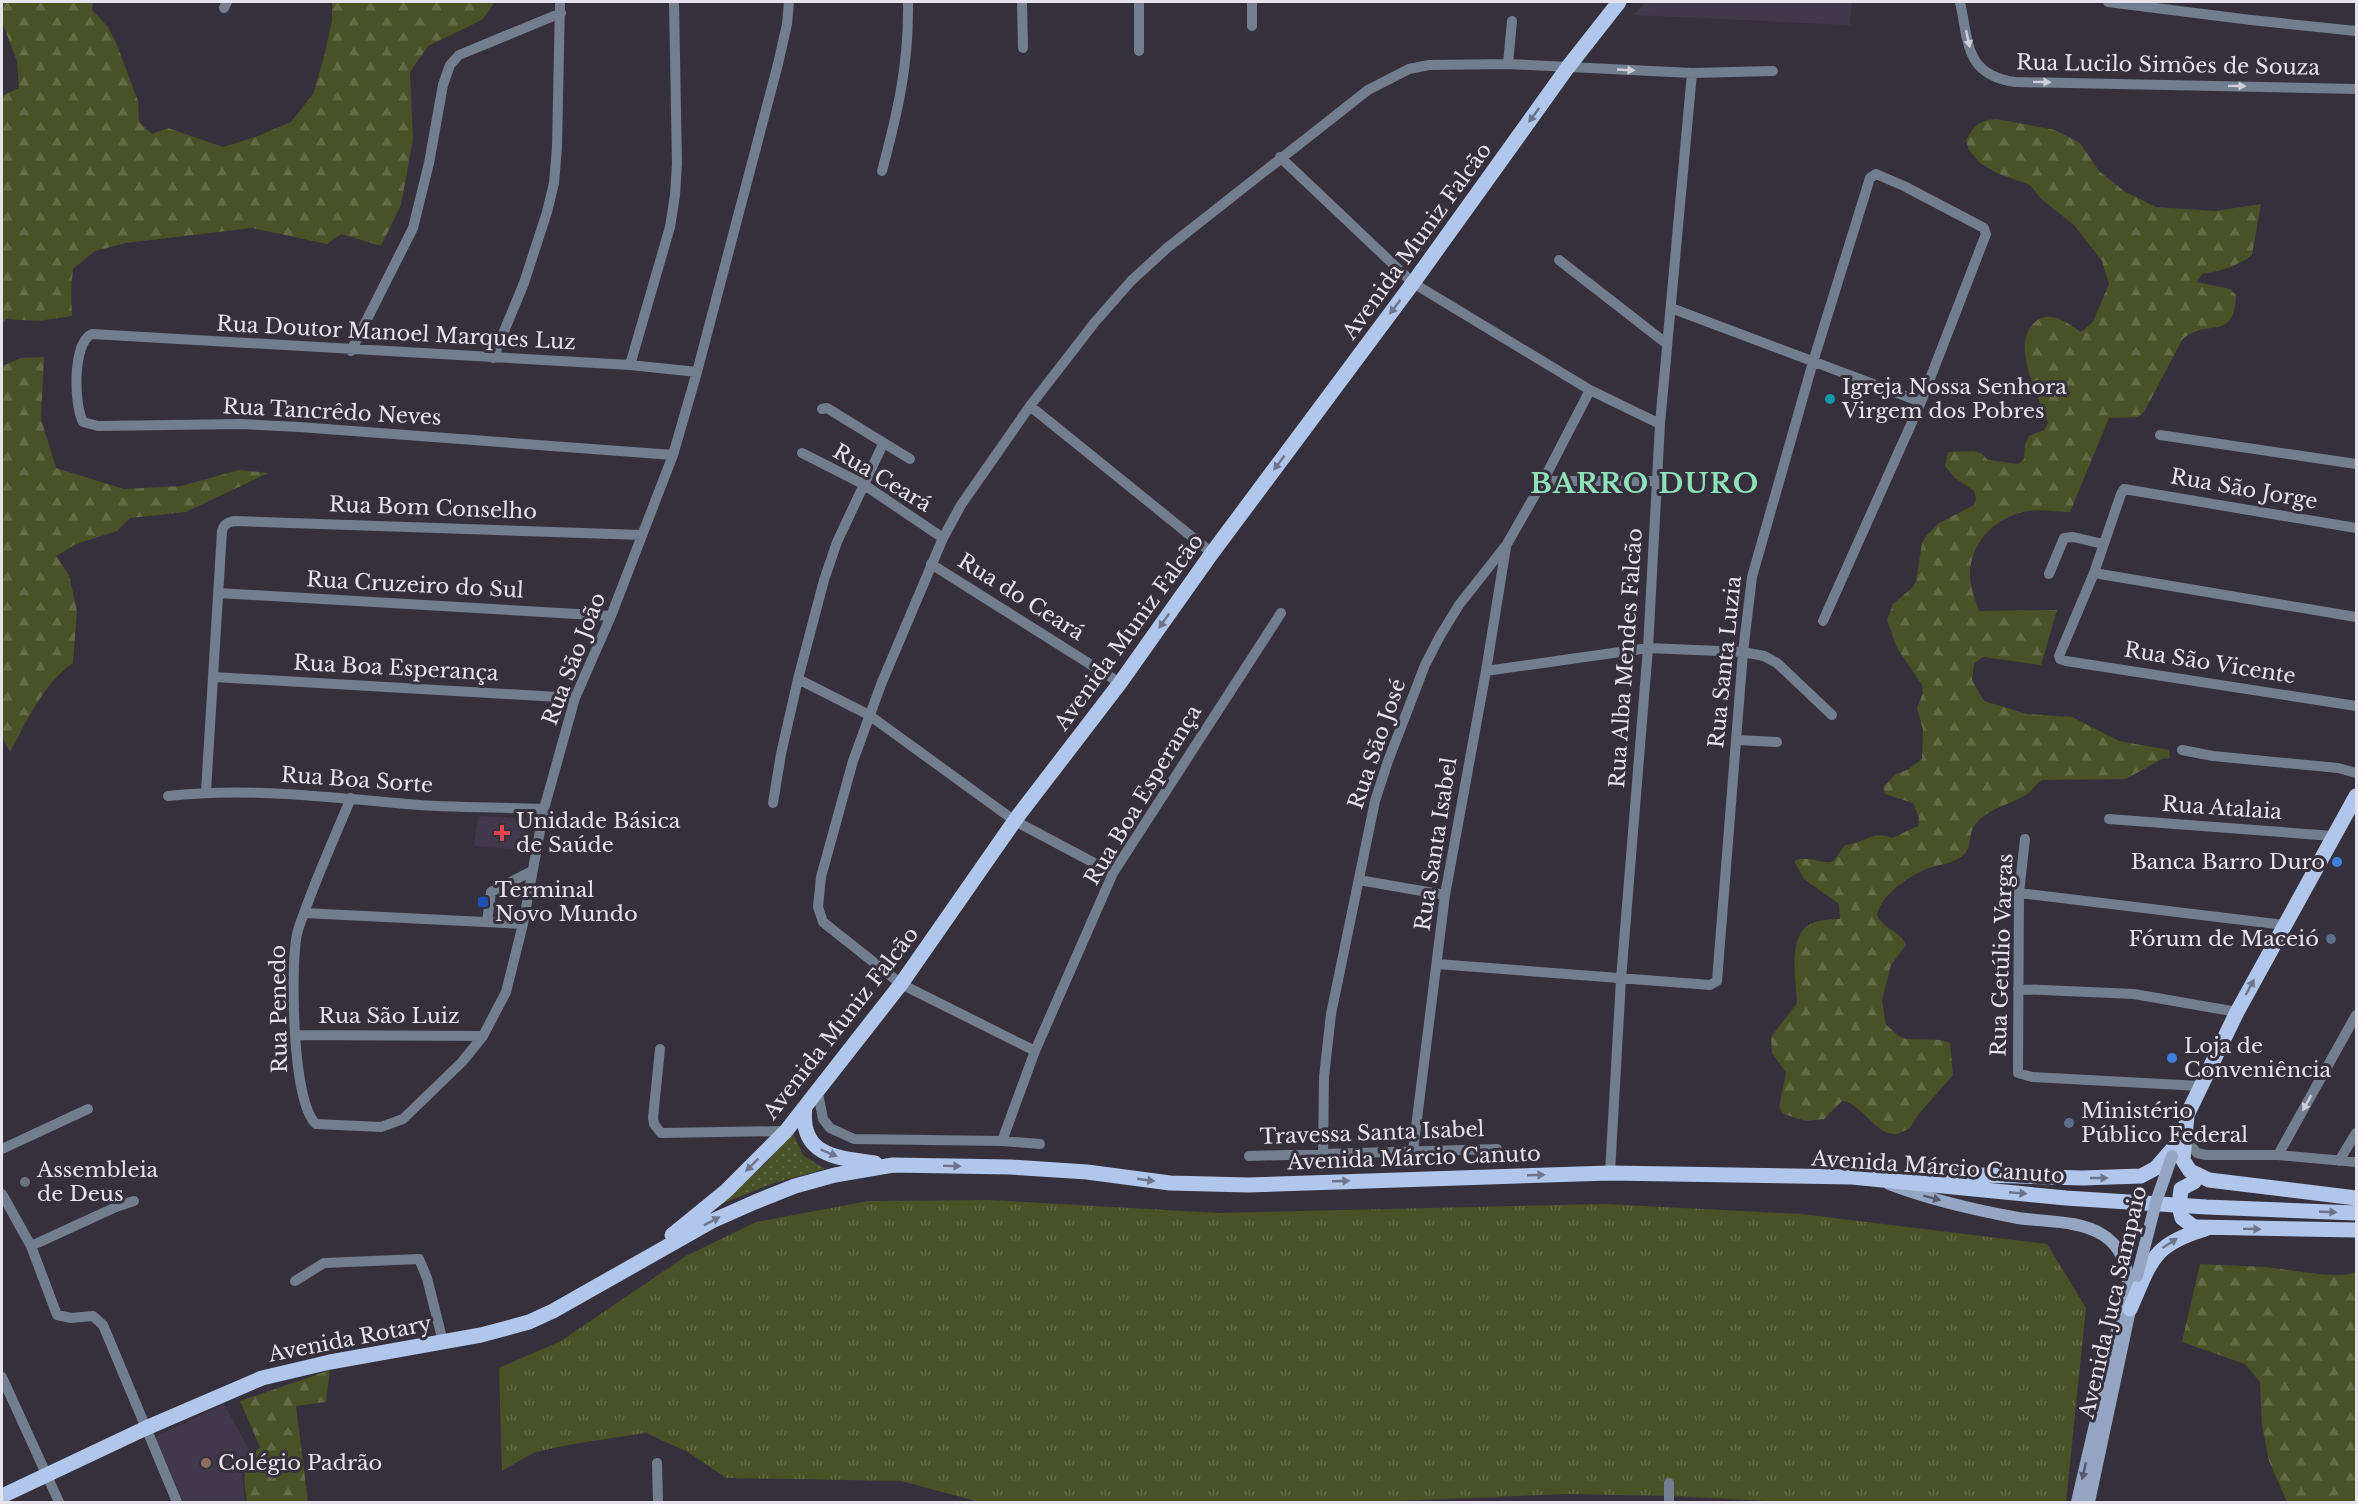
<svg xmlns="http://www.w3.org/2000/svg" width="2358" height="1504" font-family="'Libre Baskerville',serif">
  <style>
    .built { fill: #41384b }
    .grass { fill: url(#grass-tufts) }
    .forest { fill: url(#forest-firs) }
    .park { fill: url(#park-dots) }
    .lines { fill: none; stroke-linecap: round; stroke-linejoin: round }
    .street { stroke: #727d8e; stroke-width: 10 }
    .secondary { stroke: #95a6c2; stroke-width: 12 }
    .primary { stroke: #b1c6eb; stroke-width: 15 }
    .secondary-bridge { stroke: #95a6c2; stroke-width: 12 }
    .primary-bridge { stroke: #b1c6eb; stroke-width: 15 }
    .oneway { fill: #d0cfd9 }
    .oneway2 { fill: #6d748b }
    .oneway3 { fill: #57596c }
    .culture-dot { fill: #0f9aa8; stroke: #36303d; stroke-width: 2 }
    .health-dot { fill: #e0444e; stroke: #36303d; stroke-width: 2 }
    .shop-dot { fill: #3f7fe0; stroke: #36303d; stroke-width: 2 }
    .transit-dot { fill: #1a4fb4; stroke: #36303d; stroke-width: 2 }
    .service-dot { fill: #5c6f8a; stroke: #36303d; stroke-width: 2 }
    .worship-dot { fill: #6b7280; stroke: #36303d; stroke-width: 2 }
    .education-dot { fill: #8d6e63; stroke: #36303d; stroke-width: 2 }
    .labels { text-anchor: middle; stroke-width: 6; stroke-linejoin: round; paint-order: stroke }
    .street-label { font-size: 21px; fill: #e7e3ec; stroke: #36303d }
    .poi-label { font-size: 21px; fill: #e7e3ec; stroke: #36303d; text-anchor: start }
    .district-label { font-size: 27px; font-weight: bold; letter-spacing: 1.5px; fill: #8ee2ba; stroke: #36303d }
  </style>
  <defs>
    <pattern id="grass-tufts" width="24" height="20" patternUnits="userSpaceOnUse" patternTransform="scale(1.5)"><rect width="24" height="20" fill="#495126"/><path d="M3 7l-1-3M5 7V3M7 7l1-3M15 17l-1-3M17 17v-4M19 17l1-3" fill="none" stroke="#636a46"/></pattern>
    <pattern id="forest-firs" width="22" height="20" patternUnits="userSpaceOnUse" patternTransform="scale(1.5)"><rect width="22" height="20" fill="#495126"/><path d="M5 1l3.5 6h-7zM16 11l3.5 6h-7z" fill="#636a46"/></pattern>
    <pattern id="park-dots" width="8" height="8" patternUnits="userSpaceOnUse" patternTransform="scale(1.5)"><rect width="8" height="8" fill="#495126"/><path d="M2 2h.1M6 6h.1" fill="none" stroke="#636a46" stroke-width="1.8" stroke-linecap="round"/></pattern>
  </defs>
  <rect width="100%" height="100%" fill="#36303d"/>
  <path class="built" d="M 1645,2 L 1852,2 L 1850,25 L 1634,15 Z
    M 478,816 L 531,819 L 526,850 L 474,846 Z
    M 224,1404 L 250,1451 L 242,1475 L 245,1502 L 184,1502 L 155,1437 Z"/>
  <path class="grass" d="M 990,1200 L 1219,1213 L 1604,1204 L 1802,1214 L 2047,1244 L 2086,1308 L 2066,1502 L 1787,1502 L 1672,1496 L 1567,1494 L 1373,1502 L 980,1502 L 901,1481 L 726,1478 L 688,1452 L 646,1433 L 573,1444 L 535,1452 L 502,1471 L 499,1368 L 561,1341 L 686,1256 L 756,1222 L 868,1201 Z"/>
  <path class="forest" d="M 2,2 L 93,2 L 92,10 L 108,27 L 117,45 L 138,101 L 139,122 L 152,134 L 168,128 L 223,147 L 258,136 L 291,122 L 313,94 L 325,53 L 332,20 L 332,2 L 495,2 L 482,20 L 428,46 L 410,72 L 413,139 L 401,205 L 381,246 L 341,234 L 327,244 L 252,228 L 126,243 L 95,251 L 73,269 L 71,289 L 72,316 L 38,321 L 7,319 L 2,324 L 2,96 L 19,88 L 17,61 L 2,22 Z
    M 1997,119 L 2055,130 L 2080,143 L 2099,171 L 2124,191 L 2156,207 L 2215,211 L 2261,204 L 2252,255 C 2236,267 2221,271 2202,274 L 2197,282 L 2230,289 L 2236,295 C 2234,344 2208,316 2182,340 L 2144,412 L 2138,417 L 2109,418 L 2070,512 C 2055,512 2038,508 2023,512 C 1994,519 1970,543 1970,575 C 1970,587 1975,599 1979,611 L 2057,610 L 2041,665 L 1983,657 L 1974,664 L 1972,680 L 1984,701 L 2027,714 L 2072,717 L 2119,741 L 2169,750 L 2170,758 L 2162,759 L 2126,779 L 2042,780 C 2035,784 2033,791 2026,795 C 2009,805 1988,808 1975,825 C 1967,836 1973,849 1961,857 C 1950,865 1938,864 1926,869 C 1907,878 1883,893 1877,914 C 1882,929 1900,930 1906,945 L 1891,965 L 1882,1000 L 1886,1025 L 1899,1036 L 1906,1039 L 1941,1040 L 1950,1043 L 1953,1075 L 1918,1115 L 1910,1128 C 1906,1130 1900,1133 1896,1134 C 1876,1136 1862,1103 1842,1101 L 1824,1119 L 1806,1121 L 1783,1114 L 1779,1107 L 1786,1073 L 1772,1053 L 1771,1037 L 1797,1003 C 1796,983 1788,940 1807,926 C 1815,920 1830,919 1840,919 L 1839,904 L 1804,879 L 1794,861 C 1808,854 1824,866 1833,861 C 1837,857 1841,850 1845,845 C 1863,844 1873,829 1892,838 L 1918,826 L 1919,818 L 1913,803 L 1885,794 L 1883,787 L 1896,774 L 1909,769 L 1922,759 L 1923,730 L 1917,708 L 1923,693 L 1922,685 L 1897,648 L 1887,620 L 1893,604 L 1912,588 L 1916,581 L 1922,543 L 1927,535 L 1939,523 L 1974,505 L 1976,498 L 1974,491 L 1955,478 L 1945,466 L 1948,452 L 1974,451 L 1982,454 L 1988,460 L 2018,464 L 2024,459 L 2025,444 L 2029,436 L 2044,430 L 2048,423 C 2039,397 2012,349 2032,325 C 2048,307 2067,323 2081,332 L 2093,322 L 2109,284 L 2102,261 L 2074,225 L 2040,198 L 2030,185 L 1997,173 L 1980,163 L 1969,150 L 1966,141 C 1973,126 1980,120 1997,119 Z
    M 44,357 L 41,419 L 56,468 L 124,489 L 181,486 L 239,470 L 268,473 L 186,512 L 130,518 L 117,531 L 76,544 L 56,556 L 69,575 L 77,611 L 73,663 C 43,684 27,721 10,752 L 2,737 L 2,366 L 21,358 Z
    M 2200,1264 C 2222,1265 2243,1266 2265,1267 C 2287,1269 2338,1280 2356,1272 L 2356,1502 L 2287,1502 L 2269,1461 L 2262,1425 L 2260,1382 L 2245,1364 L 2182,1342 Z
    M 330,1370 L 326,1402 L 296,1406 L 308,1502 L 247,1502 C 243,1476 242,1467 260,1447 L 240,1401 Z"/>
  <path class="park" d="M 792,1131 L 803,1155 L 825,1169 L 774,1183 L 721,1204 L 767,1162 Z"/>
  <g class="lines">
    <path class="street" d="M 1022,2 L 1023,48
      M 1139,2 L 1139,51
      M 1252,2 L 1252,26
      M 1960,2 C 1969,43 1965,75 2015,82 L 2356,89
      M 2108,2 L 2251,20 L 2356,31
      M 224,8 L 227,2
      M 1508,64 L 1512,21
      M 1280,157 L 1413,283 L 1590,390 L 1660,424
      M 882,171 C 898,111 909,64 908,2
      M 1559,260 L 1667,344
      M 1671,308 L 1921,402
      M 351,351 L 413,228 L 429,163 L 443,85 L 450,65 L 459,55 L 561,13
      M 493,358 L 524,283 L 547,212 L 554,183 L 557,147 L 560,2
      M 630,365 L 670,227 L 675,195 L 677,164 L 674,2
      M 1030,406 L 1212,553
      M 822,409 L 827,408 L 910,459
      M 2160,435 L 2356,464
      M 802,453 L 863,484 L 943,538
      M 673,455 L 299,427 L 240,424 L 98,426 L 83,422 C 74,405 72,343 92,334 L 630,365 L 697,372
      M 1543,481 L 1659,481
      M 2356,528 L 2124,489 L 2121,494 L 2094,573 L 2059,656 L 2060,659 L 2066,661 L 2356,706
      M 931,564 L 1120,683
      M 2094,573 L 2356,617
      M 2049,574 L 2064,538 L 2073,537 L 2103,544
      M 218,593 L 611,616
      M 1486,671 L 1648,648 L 1743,652 L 1764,656 L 1777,663 L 1832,715
      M 214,677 L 575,698
      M 798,679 L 869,715 L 1015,821 L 1113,873
      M 1737,740 L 1777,742
      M 2182,750 L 2213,756 L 2338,768 L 2356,773
      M 206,791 L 222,531 C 224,524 228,522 235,521 L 642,535
      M 168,796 C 247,787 327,797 406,804 C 452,808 499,807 544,809
      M 351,798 C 335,836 318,874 304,913 C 301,922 297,930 296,940 C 291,974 292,1102 316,1124 L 381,1127 L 403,1119 L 462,1062 L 483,1036 L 506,992 L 523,924 L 544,809 L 575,698 L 611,616 L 673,455 L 697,372 L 778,64 L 787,24 L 789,2
      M 773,803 L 781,754 L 798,679 L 824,580 L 837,542 L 883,444
      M 2109,819 L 2333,836
      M 2025,839 L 2019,893 L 2018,1073 L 2032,1077 L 2200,1086
      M 1359,880 L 1445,895
      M 2019,893 L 2284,925
      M 304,913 L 523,924
      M 487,922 L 491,892 L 532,871
      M 1437,964 L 1710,985 L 1717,981 L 1743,652 L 1752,577 L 1813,362 L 1870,178 L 1876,174 L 1904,186 L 1984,228 L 1986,234 L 1921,402 L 1823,621
      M 2018,989 L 2134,994 L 2237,1012
      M 295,1035 L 483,1036
      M 660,1049 L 653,1118 L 654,1124 L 661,1133 L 786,1131
      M 1035,1051 L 901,984 L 823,922 L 818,907 L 821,877 L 853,761 L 882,682 L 943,538 L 961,505 L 1030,406 L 1095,322 L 1131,281 L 1167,248 L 1368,90 L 1409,69 L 1429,65 L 1508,64 L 1692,73 L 1773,71
      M 817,1088 L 823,1119 L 830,1128 L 854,1139 L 1002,1141 L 1040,1144
      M 2185,1138 L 2197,1153 L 2206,1155 L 2278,1155 L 2356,1162
      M 1002,1141 L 1035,1051 L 1113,873 L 1281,613
      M 2,1149 L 88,1109
      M 1413,1151 L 1445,895 L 1486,671 L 1506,547
      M 1323,1154 L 1324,1077 L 1331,1014 L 1375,801 L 1388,761 L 1425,665 L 1440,636 L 1459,605 L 1507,544 L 1543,481 L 1590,390
      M 2278,1155 L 2356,1015
      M 1249,1156 L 1497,1149
      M 2339,1161 L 2356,1133
      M 1610,1173 L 1621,979 L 1648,648 L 1660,424 L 1692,73
      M 2,1194 L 31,1246 L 57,1315 L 71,1318 L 93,1316 L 103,1325 L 177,1502
      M 31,1246 L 116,1207 L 134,1201
      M 295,1281 L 324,1263 L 419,1259 L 427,1278 L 443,1342
      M 2,1377 L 59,1502
      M 657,1463 L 658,1502
      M 1669,1502 L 1669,1483"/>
    <path class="secondary" d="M 1889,1184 C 1930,1200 1975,1210 2018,1218 C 2045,1222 2080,1220 2103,1235 C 2119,1245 2128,1264 2128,1282 L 2077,1502
      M 2089,1502 L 2130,1310"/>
    <path class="primary" d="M 2356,796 L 2237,1012 L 2187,1115 L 2183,1160 L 2190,1171 L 2209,1180 L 2356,1198
      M 805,1107 C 799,1156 837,1158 875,1163
      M 1912,1173 L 2082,1178 L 2141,1176 L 2156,1168 L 2176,1145
      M 2194,1227 L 2356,1230
      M 672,1235 L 726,1191 L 786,1131 L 901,984 L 1018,816 L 1120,683 L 1212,553 L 1413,283 L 1568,67 L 1619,2
      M 2130,1309 C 2151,1262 2151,1245 2205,1229
      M 2,1496 L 146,1428 L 262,1378 L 330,1362 L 481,1335 L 529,1322 L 553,1311 L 712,1221 L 755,1202 L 795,1186 L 835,1175 L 893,1165 L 1010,1167 L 1087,1172 L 1170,1183 L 1248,1185 L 1610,1173 L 1852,1177 L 2066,1198 L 2206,1207 L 2356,1213"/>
    <path class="secondary-bridge" d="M 2137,1276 L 2156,1202 L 2172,1156"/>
    <path class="primary-bridge" d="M 2194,1227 L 2182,1218 L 2179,1206 L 2181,1189 L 2194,1182"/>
  </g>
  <defs><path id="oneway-solid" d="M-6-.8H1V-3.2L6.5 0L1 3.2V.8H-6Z" transform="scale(1.5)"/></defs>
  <g class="oneway">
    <use href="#oneway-solid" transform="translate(1968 39) rotate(78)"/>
    <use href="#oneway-solid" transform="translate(1626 70) rotate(3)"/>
    <use href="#oneway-solid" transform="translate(2042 82) rotate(1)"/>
    <use href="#oneway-solid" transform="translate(2237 86) rotate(1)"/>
    <use href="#oneway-solid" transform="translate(2307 1103) rotate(119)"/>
  </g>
  <g class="oneway2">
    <use href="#oneway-solid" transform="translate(1534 115) rotate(126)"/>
    <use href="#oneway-solid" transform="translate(1395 307) rotate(127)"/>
    <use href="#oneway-solid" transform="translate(1279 463) rotate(127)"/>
    <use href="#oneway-solid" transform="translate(1164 621) rotate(125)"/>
    <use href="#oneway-solid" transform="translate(2250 987) rotate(-62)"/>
    <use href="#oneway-solid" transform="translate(829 1153) rotate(22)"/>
    <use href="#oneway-solid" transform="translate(752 1165) rotate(135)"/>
    <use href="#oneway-solid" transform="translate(952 1166) rotate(1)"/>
    <use href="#oneway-solid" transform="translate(1536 1175) rotate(-2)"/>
    <use href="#oneway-solid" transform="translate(2099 1178)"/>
    <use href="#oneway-solid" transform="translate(1146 1180) rotate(8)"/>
    <use href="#oneway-solid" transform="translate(1341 1181) rotate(-2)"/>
    <use href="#oneway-solid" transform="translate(2018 1193) rotate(5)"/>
    <use href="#oneway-solid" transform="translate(2328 1212) rotate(2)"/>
    <use href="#oneway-solid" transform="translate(712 1221) rotate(-27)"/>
    <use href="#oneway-solid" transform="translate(2252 1229) rotate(1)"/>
    <use href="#oneway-solid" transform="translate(2170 1243) rotate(-33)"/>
  </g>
  <g class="oneway3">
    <use href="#oneway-solid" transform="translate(1932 1198) rotate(15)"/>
    <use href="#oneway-solid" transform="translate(2084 1471) rotate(103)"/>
  </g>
  <circle class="culture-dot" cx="1830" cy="399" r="6"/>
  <path class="health-dot" d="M499 824h6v6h6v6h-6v6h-6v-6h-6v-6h6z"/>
  <g class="shop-dot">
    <circle cx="2337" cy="862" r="6"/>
    <circle cx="2172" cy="1058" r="6"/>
  </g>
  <rect class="transit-dot" x="477" y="896" width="12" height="12" rx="3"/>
  <g class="service-dot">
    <circle cx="2331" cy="939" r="6"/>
    <circle cx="2069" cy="1123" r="6"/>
  </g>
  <circle class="worship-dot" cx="25" cy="1182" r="6"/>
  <circle class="education-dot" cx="206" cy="1463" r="6"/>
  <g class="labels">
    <g class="street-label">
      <text transform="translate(2168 65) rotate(1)" y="7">Rua Lucilo Simões de Souza</text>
      <text transform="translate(1417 241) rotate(-54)" y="7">Avenida Muniz Falcão</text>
      <text transform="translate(396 333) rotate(3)" y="7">Rua Doutor Manoel Marques Luz</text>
      <text transform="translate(332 412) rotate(3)" y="7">Rua Tancrêdo Neves</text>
      <text transform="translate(882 478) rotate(31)" y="7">Rua Ceará</text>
      <text transform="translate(2244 489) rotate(10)" y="7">Rua São Jorge</text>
      <text transform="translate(433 508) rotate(2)" y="7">Rua Bom Conselho</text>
      <text transform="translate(415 585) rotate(3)" y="7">Rua Cruzeiro do Sul</text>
      <text transform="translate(1021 597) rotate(32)" y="7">Rua do Ceará</text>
      <text transform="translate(1129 632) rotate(-54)" y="7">Avenida Muniz Falcão</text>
      <text transform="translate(1626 658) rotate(-86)" y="7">Rua Alba Mendes Falcão</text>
      <text transform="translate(574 659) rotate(-69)" y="7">Rua São João</text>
      <text transform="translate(1725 662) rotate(-84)" y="7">Rua Santa Luzia</text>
      <text transform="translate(2210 663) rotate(9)" y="7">Rua São Vicente</text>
      <text transform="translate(396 668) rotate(3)" y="7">Rua Boa Esperança</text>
      <text transform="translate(1377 744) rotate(-71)" y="7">Rua São José</text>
      <text transform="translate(357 780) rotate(4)" y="7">Rua Boa Sorte</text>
      <text transform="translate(1143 795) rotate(-59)" y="7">Rua Boa Esperança</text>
      <text transform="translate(2222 808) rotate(4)" y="7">Rua Atalaia</text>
      <text transform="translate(1436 844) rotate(-81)" y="7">Rua Santa Isabel</text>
      <text transform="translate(2002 955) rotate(-88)" y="7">Rua Getúlio Vargas</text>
      <text transform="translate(279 1009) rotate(-91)" y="7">Rua Penedo</text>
      <text x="389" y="1023">Rua São Luiz</text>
      <text transform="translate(841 1023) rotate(-52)" y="7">Avenida Muniz Falcão</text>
      <text transform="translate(1372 1133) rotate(-2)" y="7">Travessa Santa Isabel</text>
      <text transform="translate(1414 1158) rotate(-2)" y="7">Avenida Márcio Canuto</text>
      <text transform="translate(1938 1167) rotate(4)" y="7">Avenida Márcio Canuto</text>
      <text transform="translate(2113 1302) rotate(-77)" y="7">Avenida Juca Sampaio</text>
      <text transform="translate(350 1339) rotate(-11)" y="7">Avenida Rotary</text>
    </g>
    <g class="poi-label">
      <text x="1842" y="394">Igreja Nossa Senhora<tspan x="1842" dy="24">Virgem dos Pobres</tspan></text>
      <text x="516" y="828">Unidade Básica<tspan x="516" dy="24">de Saúde</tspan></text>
      <text x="2325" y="869" text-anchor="end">Banca Barro Duro</text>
      <text x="495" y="897">Terminal<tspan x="495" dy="24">Novo Mundo</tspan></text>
      <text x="2319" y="946" text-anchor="end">Fórum de Maceió</text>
      <text x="2184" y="1053">Loja de<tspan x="2184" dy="24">Conveniência</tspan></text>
      <text x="2081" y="1118">Ministério<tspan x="2081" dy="24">Público Federal</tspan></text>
      <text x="37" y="1177">Assembleia<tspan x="37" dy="24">de Deus</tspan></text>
      <text x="218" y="1470">Colégio Padrão</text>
    </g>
    <g class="district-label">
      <text x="1645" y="493">BARRO DURO</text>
    </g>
  </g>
  <rect width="2358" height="1504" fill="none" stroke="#e7e3ec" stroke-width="6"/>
</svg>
